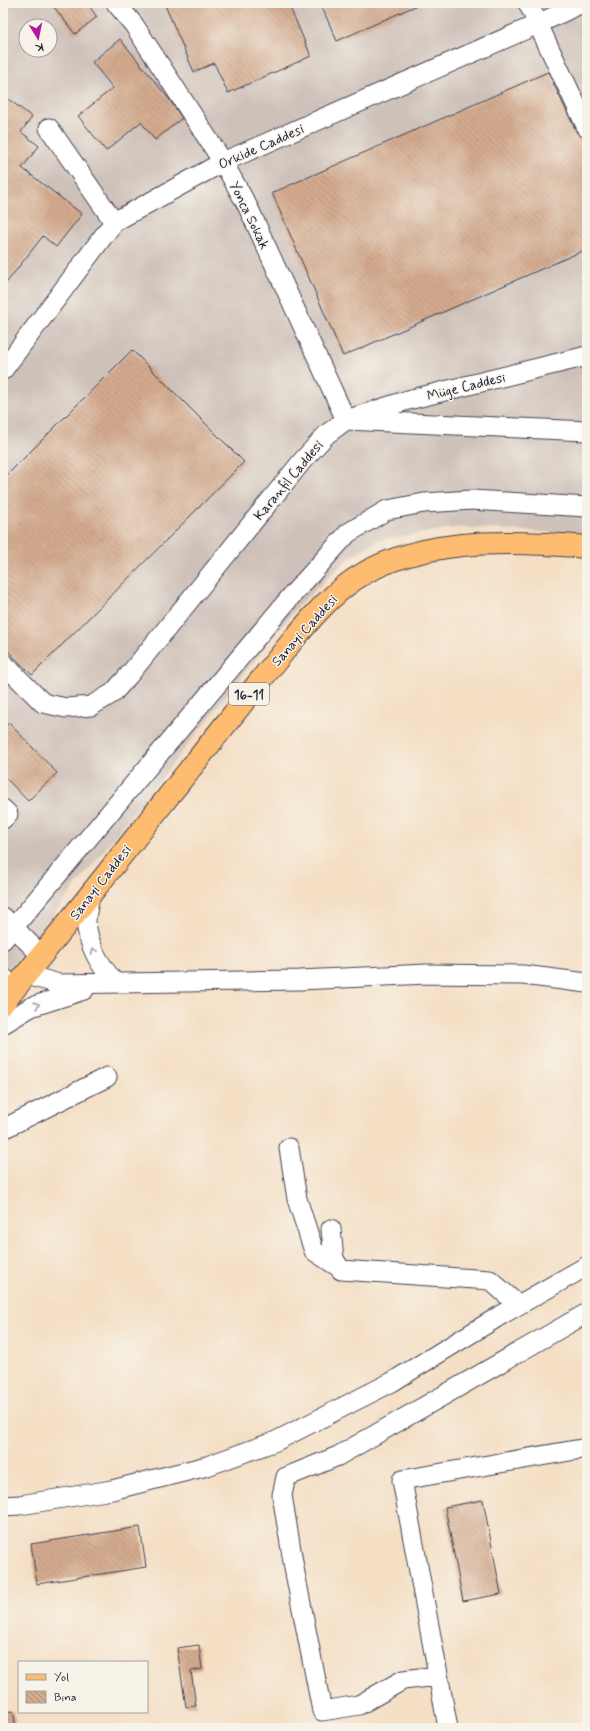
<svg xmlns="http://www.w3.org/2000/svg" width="590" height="1731" font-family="Mynerve,sans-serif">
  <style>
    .industrial { fill: #cec1b9; fill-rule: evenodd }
    .building { fill: url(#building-back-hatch) }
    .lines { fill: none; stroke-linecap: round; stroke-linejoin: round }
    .minor-casing { stroke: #423e50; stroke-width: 21 }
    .major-casing { stroke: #423e50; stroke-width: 24 }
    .minor { stroke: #fff; stroke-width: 19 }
    .major { stroke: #fdbc70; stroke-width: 22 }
    .oneway { stroke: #9c9ca7 }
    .labels { text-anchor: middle; stroke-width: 3; stroke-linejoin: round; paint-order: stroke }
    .shield { fill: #f7f3e8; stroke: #62616f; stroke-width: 1 }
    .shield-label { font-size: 13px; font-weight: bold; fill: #22223b }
    .street-label { font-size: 14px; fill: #22223b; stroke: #f7f3e8 }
  </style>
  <defs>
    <pattern id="building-back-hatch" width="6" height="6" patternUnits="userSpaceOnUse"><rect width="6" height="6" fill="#d4ab8f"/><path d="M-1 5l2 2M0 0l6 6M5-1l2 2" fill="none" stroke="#ac8b76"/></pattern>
  </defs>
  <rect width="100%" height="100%" fill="#f7f3e8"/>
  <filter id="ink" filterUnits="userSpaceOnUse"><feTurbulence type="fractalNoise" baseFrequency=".025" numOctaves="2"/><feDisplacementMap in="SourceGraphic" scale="8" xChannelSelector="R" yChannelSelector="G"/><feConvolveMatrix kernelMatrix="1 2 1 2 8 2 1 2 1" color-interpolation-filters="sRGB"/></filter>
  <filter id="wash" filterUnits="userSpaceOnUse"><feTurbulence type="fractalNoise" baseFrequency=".012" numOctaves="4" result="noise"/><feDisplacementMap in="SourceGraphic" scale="16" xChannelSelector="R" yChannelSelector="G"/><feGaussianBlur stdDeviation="0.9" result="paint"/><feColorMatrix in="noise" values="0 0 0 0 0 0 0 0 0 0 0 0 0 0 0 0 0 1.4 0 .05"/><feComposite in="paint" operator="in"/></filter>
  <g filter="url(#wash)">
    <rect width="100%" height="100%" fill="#f4dfc5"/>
    <path class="industrial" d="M 3,3 L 587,3 L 587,535 L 460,527 L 378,540 L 345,561 L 295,609 L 3,978 ZM 26,26 L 50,26 L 50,50 L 26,50 Z"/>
    <g id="blocks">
      <path class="building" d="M 51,3 L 87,3 L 97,17 L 75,34 Z
        M 164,3 L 288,3 L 311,56 L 228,93 L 214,63 L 194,72 Z
        M 320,3 L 422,3 L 337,41 Z
        M 120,39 L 169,99 L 182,118 L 155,140 L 141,122 L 106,151 L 78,116 L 113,88 L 92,62 Z
        M 548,72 L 577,133 L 584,138 L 587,146 L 587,249 L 343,356 L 272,193 Z
        M 3,95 L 32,117 L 21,132 L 39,146 L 22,168 L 82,214 L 56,247 L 43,236 L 3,287 Z
        M 132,350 L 244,462 L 32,675 L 3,646 L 3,479 Z
        M 9,723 L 57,773 L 28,801 L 3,775 L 3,729 Z
        M 483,1500 L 501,1594 L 463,1601 L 445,1507 Z
        M 140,1527 L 146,1567 L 37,1584 L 31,1544 Z
        M 199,1645 L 202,1669 L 191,1671 L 196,1706 L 186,1707 L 177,1648 Z
        M 13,1711 L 16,1728 L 3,1728 L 3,1712 Z"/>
    </g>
  </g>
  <g filter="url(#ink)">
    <use href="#blocks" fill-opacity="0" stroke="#423e50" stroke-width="1"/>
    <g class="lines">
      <defs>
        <path id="minor" d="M 116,3 L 134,25 L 223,162 L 248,207 L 346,420 L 408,400 L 587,356
          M 528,3 L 587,128
          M 49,128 L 114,222
          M 3,370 L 114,222 L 223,162 L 538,24 L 582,3
          M 3,663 L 43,703 L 66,708 L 91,706 L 113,693 L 129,675 L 303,460 L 327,434 L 346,420 L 587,431
          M 3,809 L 8,814 L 3,819
          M 91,893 C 89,902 86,913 86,921 C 88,946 100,965 115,983
          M 3,917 L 42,956
          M 3,940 L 293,594 L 348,533 L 387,510 L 424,503 L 472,500 L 587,507
          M 27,975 L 59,984 L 300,980 L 427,974 L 523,975 L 587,983
          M 3,977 L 14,989
          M 3,1024 L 31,1007 L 84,990
          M 3,1129 L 107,1077
          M 289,1148 L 297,1199 L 314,1251 L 340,1268
          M 331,1229 L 334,1259 L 341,1270 L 490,1280 L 518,1305
          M 3,1506 L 20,1505 L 112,1490 L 207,1466 L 276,1441 L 392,1382 L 501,1315 L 587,1266
          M 438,1676 L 403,1680 L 359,1705 L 322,1711 L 294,1568 L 282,1495 L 286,1477 L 338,1456 L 587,1313
          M 448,1728 L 402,1480 L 587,1448"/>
        <path id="major" d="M 3,1003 C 101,883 196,760 293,640 C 309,621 325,602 344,587 C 407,536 510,540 587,547"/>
      </defs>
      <use href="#minor" class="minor-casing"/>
      <use href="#major" class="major-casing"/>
      <use href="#minor" class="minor"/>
      <use href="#major" class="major"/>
    </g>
    <defs><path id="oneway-chevron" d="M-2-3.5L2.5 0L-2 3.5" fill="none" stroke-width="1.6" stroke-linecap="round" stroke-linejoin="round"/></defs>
    <g class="oneway">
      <use href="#oneway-chevron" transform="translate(94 951) rotate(-111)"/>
      <use href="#oneway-chevron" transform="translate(37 1005) rotate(-19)"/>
    </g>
  </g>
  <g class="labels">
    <rect class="shield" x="229" y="683" width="40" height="22" rx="3"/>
    <g class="shield-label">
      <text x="249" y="699">16-11</text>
    </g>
    <g class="street-label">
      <text transform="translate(261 146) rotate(-24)" y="5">Orkide Caddesi</text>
      <text transform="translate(250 215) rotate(64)" y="5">Yonca Sokak</text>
      <text transform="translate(466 386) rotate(-14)" y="5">Müge Caddesi</text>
      <text transform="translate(288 480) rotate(-50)" y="5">Karanfil Caddesi</text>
      <text transform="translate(304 630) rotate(-48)" y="5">Sanayi Caddesi</text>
      <text transform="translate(100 882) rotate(-52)" y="5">Sanayi Caddesi</text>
    </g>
  </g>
  <rect width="590" height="1731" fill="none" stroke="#f7f3e8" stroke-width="16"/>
  <rect x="18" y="1661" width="130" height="52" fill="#f7f3e8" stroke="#a29fa3"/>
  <rect x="26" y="1674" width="20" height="6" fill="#fdbc70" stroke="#a29fa3"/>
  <text x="54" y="1681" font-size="12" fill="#22223b">Yol</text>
  <rect x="26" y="1691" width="20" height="12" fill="url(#building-back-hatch)" stroke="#a29fa3"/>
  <text x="54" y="1701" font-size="12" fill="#22223b">Bina</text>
  <g transform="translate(38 38) rotate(170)"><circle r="19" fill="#f7f3e8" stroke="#a29fa3"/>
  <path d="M0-3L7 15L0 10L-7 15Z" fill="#b5179e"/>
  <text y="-6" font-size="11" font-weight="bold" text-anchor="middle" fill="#22223b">K</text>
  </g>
</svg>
